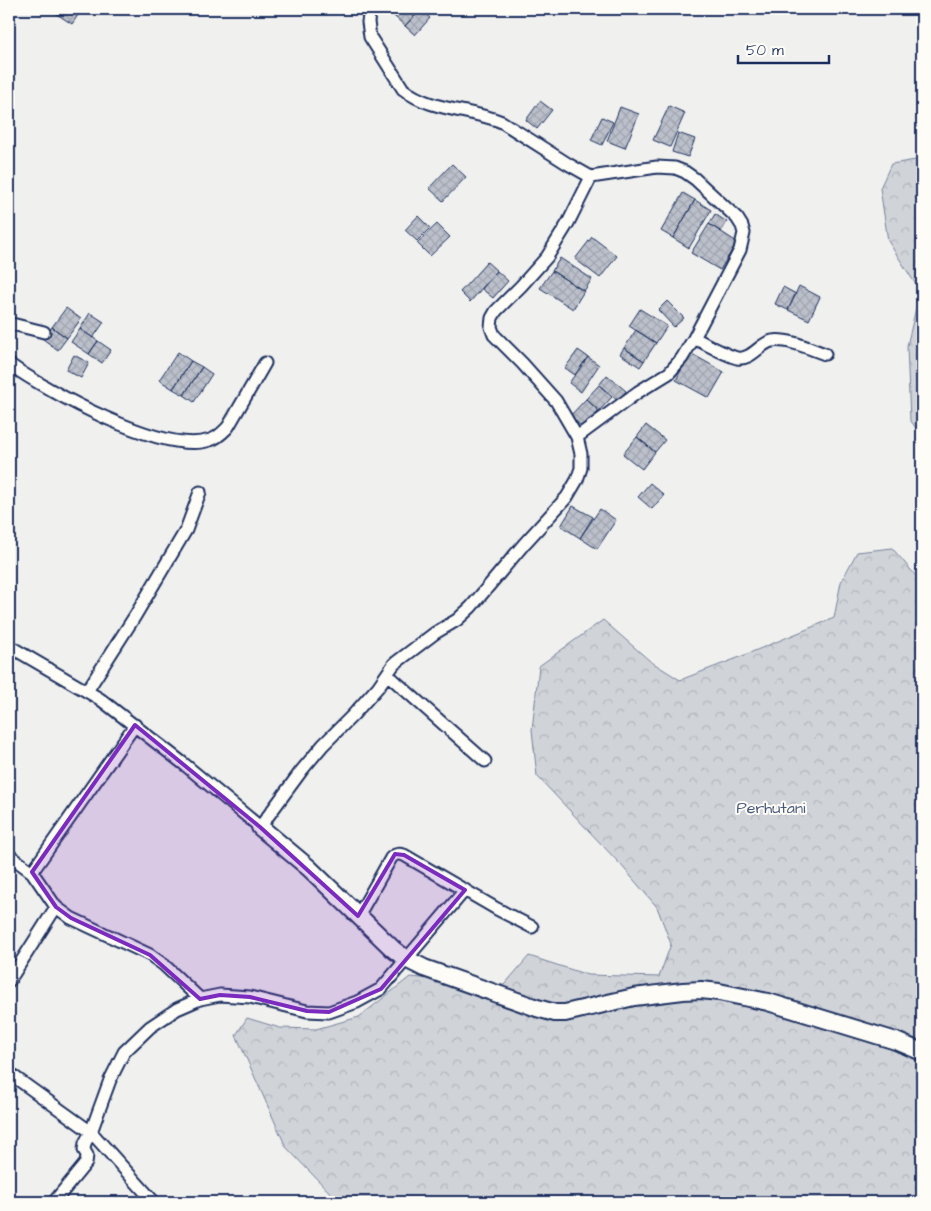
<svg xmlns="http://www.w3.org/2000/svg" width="931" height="1211" font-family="'Architects Daughter',sans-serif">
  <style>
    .forest { fill: url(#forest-crowns); stroke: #76819b }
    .building { fill: url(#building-cross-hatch); stroke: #1b2f5e }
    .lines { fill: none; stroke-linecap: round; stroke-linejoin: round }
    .minor-casing { stroke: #1b2f5e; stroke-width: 15 }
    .secondary-casing { stroke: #1b2f5e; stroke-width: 20 }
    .minor { stroke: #fdfcf7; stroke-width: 11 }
    .secondary { stroke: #fdfcf7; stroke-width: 16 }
    .marked { fill: #7b2cbf; fill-opacity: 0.2; stroke: #7b2cbf; stroke-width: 4; stroke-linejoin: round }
    .labels { text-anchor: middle; stroke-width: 4; stroke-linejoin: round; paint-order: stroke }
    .park-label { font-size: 16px; fill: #48587c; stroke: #fdfcf7 }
  </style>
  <defs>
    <pattern id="forest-crowns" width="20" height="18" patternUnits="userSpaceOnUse" patternTransform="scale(1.25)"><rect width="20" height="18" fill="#d0d3d8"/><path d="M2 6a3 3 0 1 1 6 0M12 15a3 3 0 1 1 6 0" fill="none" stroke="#b2b5bc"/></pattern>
    <pattern id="building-cross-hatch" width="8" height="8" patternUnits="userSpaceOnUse" patternTransform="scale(1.25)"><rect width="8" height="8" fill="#bbc0ca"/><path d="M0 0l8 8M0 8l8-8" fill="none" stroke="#a0a5b0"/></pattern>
  </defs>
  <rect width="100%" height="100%" fill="#f0f0ee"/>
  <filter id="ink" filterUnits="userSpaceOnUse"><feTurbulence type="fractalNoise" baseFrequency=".02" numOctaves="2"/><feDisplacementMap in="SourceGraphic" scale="10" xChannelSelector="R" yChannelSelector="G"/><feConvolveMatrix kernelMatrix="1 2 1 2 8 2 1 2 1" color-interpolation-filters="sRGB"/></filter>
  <g filter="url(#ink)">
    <path class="forest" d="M 922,159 L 922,436 L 910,420 L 907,346 L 920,291 L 888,241 L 880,188 L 891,164 Z
      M 892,548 L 916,576 L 922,582 L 922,1202 L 339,1202 L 286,1147 L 236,1035 L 247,1018 L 280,1028 L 316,1029 L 359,1017 L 410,977 L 504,985 L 529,956 L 588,975 L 659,977 L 671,944 L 657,907 L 621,865 L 537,776 L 532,730 L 539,666 L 603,620 L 650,661 L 680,680 L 735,659 L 834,618 L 841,582 L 857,552 Z"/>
    <path class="building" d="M 49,9 L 82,9 L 72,24 Z
      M 386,9 L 421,9 L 405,26 Z
      M 421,9 L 430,18 L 415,35 L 405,26 Z
      M 423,9 L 437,9 L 431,15 Z
      M 540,101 L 552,110 L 537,129 L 526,120 Z
      M 669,106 L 685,113 L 670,147 L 653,140 Z
      M 620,107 L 639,114 L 625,148 L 607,141 Z
      M 602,117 L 613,122 L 602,145 L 591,140 Z
      M 678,133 L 695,139 L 688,157 L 672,152 Z
      M 452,164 L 466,177 L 443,201 L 429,188 Z
      M 683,193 L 695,200 L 673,238 L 661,231 Z
      M 695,200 L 711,210 L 689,248 L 673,238 Z
      M 715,214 L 727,222 L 721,232 L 709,224 Z
      M 418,216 L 430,228 L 417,241 L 405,230 Z
      M 437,224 L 450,237 L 430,256 L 417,243 Z
      M 709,224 L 737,242 L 720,270 L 691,253 Z
      M 592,237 L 617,256 L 600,278 L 575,259 Z
      M 560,258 L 592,279 L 584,291 L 552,271 Z
      M 487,262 L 497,271 L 470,302 L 460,292 Z
      M 497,271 L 508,281 L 493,298 L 482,289 Z
      M 552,271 L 584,291 L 573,309 L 540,288 Z
      M 799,286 L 820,297 L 809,320 L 788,310 Z
      M 783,287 L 796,294 L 788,310 L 775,304 Z
      M 667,301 L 684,318 L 674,327 L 658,310 Z
      M 66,308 L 81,319 L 67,338 L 52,327 Z
      M 640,309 L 667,326 L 656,343 L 629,326 Z
      M 90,313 L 104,322 L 93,338 L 80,329 Z
      M 52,327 L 67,338 L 58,350 L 43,339 Z
      M 80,329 L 98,341 L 89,354 L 71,342 Z
      M 636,330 L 656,343 L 644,361 L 624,348 Z
      M 98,341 L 111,350 L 102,363 L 89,354 Z
      M 624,348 L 644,361 L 640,367 L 620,354 Z
      M 578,350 L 588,357 L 575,375 L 565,368 Z
      M 178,352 L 191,361 L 173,389 L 159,380 Z
      M 690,353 L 724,372 L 709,398 L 676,380 Z
      M 74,355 L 89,363 L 81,378 L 66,370 Z
      M 588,357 L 599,365 L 581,392 L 569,383 Z
      M 191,361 L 202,367 L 184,395 L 173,389 Z
      M 202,367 L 212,374 L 194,402 L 184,395 Z
      M 607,375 L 626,391 L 618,401 L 599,385 Z
      M 599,385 L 612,397 L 599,411 L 586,399 Z
      M 586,399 L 599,411 L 583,428 L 570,416 Z
      M 646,425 L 665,440 L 655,452 L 637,437 Z
      M 637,437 L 655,452 L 642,469 L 623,454 Z
      M 650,483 L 664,495 L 652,509 L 638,497 Z
      M 573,506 L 593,517 L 580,538 L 561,526 Z
      M 600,509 L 616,520 L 597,549 L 580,538 Z"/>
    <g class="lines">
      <defs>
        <path id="minor" d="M 9,324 L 16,325 L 44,332
          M 694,338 C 704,343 727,356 737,358 C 752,360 759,344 772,341 C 787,338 811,349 825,354
          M 9,364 C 47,391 164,456 210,440 C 218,438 223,432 228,427 L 265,363
          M 577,437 L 638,392 L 669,373 L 682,358 L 694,338 L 740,250 L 744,233 L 742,226 L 737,218 L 695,179 L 685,172 L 675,168 L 657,167 L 591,177
          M 9,646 L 100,699 L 184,764 L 260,827 L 302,770 L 323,745 L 353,715 L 378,687 L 394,664 L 435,633 L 457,620 L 471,607 L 524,544 L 567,497 L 577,480 L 581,468 L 581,454 L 577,437 L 556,401 L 522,363 L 494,335 L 491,327 L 492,318 L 496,311 L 521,286 L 547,257 L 568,223 L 591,177 L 568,164 L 502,122 C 470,109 430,111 403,89 L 370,37 L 368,22 L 370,9
          M 387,674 L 485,761
          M 87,691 L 135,616 L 186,530 L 200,492
          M 9,855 L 32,872 L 135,725
          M 32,872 L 56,907 L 71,918 L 150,955 L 164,965 L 200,999
          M 358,916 L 391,858 C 395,854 398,853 404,855 L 497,909 L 532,927
          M 9,981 L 56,907
          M 9,1073 L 91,1132 L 154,1202
          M 54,1202 L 86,1163 L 87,1155 L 84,1150 L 85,1143 L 91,1132 L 110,1080 L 124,1052 L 150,1027 L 177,1009 L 200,999 L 220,995 L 250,997 L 307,1011 L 329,1012 L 357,1002 L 381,989 L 465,890"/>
        <path id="secondary" d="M 260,827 L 309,868 L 393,949 L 406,959 L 424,968 L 537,1008 L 555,1013 L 565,1013 L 634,997 L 683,991 L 701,990 L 719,992 L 768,1002 L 896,1041 L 922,1052"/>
      </defs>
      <use href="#minor" class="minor-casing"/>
      <use href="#secondary" class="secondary-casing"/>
      <use href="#minor" class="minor"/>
      <use href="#secondary" class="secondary"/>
    </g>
  </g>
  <path class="marked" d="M 135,725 L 260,827 L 358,916 L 395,854 L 404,855 L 465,890 L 381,989 L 329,1012 L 307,1011 L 250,997 L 220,995 L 200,999 L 150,955 L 71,918 L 56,907 L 32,872 Z"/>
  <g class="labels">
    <g class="park-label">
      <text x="771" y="813">Perhutani</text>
    </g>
  </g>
  <rect width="931" height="1211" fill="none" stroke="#fdfcf7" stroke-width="30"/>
  <rect x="15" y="15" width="901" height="1181" fill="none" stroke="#1b2f5e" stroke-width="2" filter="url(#ink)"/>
  <path d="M738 55v8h91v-8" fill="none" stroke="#1b2f5e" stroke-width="2.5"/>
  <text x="746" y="55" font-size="15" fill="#1b2f5e" stroke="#fdfcf7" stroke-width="4" paint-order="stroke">50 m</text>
</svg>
